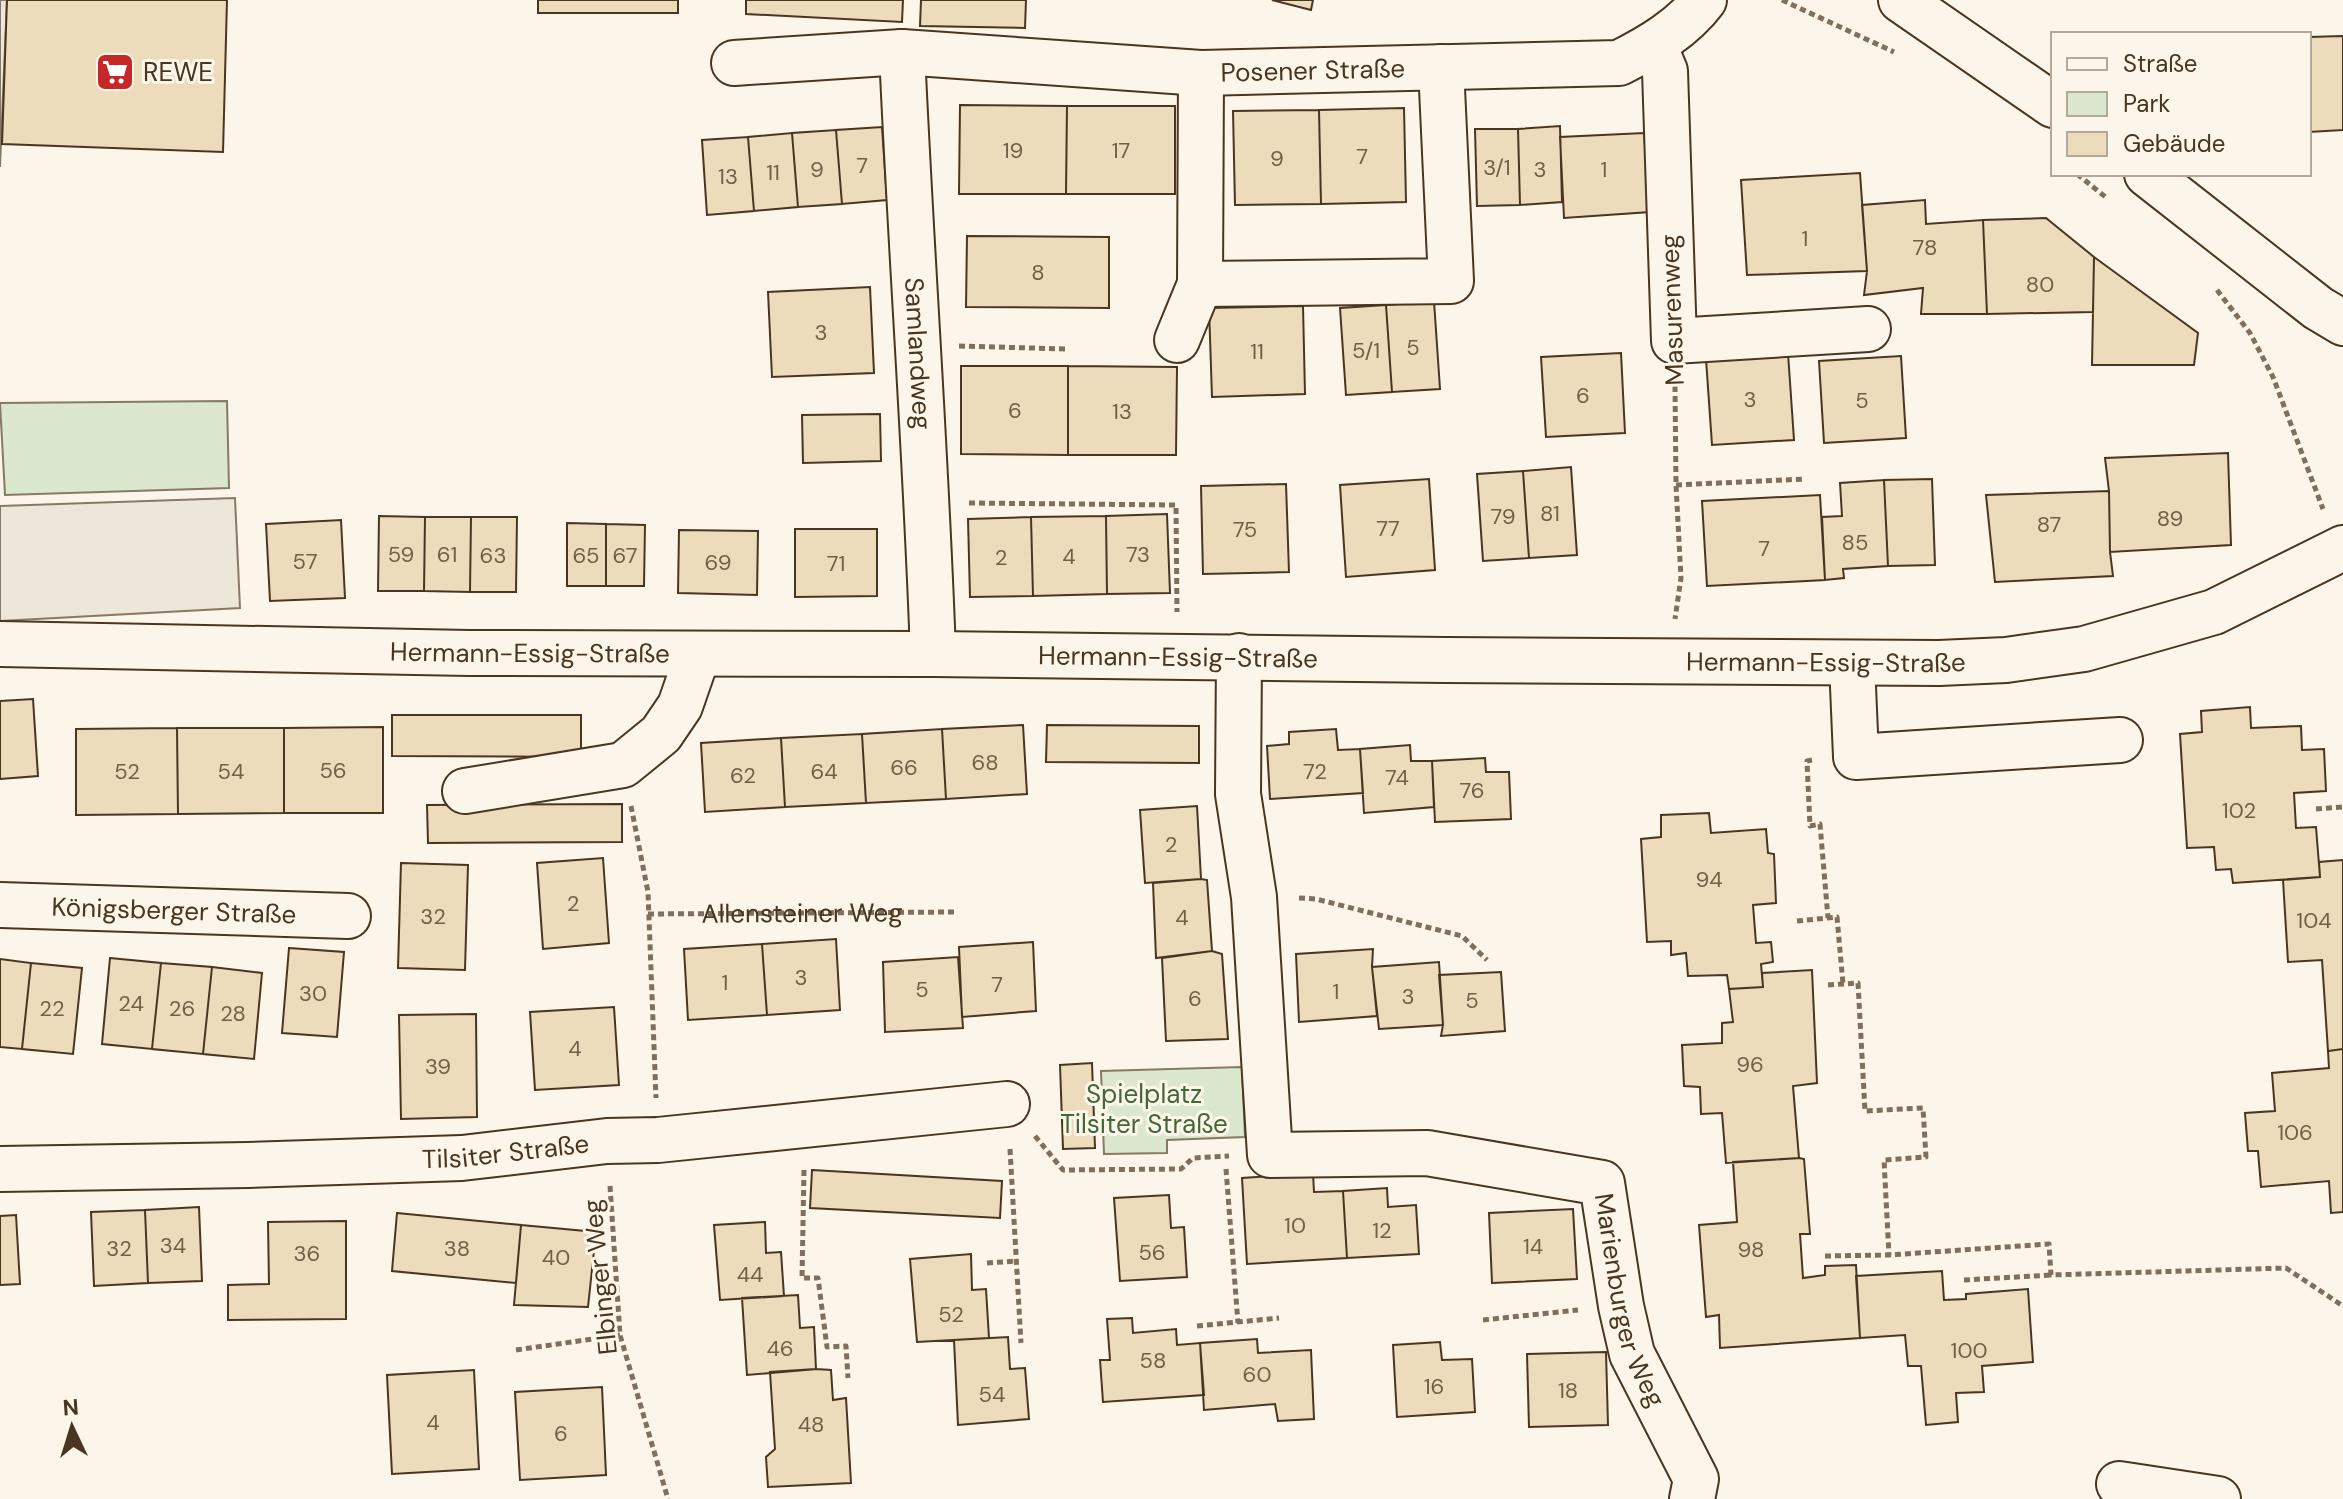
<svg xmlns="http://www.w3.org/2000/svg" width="2343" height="1499" font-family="'DM Sans',sans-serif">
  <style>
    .green { fill: #dce7d0; stroke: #887966; stroke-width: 2 }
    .parking { fill: #ede7d9; stroke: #887966; stroke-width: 2 }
    .building { fill: #ecdcbc; stroke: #4a3520; stroke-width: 2 }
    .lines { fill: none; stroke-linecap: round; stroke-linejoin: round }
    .minor-casing { stroke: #4a3520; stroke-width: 48 }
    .path { stroke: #7f6f5c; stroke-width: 5; stroke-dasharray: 6 4; stroke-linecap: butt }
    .minor { stroke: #fbf6e9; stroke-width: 44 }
    .labels { text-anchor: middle; stroke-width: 6; stroke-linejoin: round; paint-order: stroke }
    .number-label { font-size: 22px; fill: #725f47 }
    .street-label { font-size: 26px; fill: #4a3520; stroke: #fbf6e9 }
    .poi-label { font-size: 26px; fill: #4a3520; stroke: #fbf6e9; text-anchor: start }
    .park-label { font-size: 26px; fill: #436837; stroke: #fbf6e9 }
  </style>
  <rect width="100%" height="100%" fill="#fbf6e9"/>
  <path class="green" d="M 227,401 L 229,488 L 5,495 L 0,403 Z
    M 1242,1067 L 1245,1137 L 1167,1140 L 1167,1153 L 1104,1154 L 1101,1071 Z"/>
  <path class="parking" d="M 0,0 L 7,0 L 0,167 Z
    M 235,498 L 240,608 L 0,621 L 0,506 Z"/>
  <path class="building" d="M 7,0 L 227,0 L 223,152 L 2,144 Z
    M 538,0 L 678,0 L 678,13 L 538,13 Z
    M 746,0 L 903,0 L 902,22 L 746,14 Z
    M 921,0 L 1026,0 L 1025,28 L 920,26 Z
    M 1272,0 L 1313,0 L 1311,10 Z
    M 2343,36 L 2343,130 L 2309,132 L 2309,37 Z
    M 960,105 L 1067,106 L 1066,194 L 959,194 Z
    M 1067,106 L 1175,106 L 1175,194 L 1066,194 Z
    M 1404,108 L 1406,202 L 1321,204 L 1319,110 Z
    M 1319,110 L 1321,204 L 1235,205 L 1233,111 Z
    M 1560,126 L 1562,202 L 1520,205 L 1518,129 Z
    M 882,127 L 887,200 L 842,204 L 836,130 Z
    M 1475,129 L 1518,129 L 1520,205 L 1477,206 Z
    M 836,130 L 842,204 L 798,207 L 792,133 Z
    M 792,133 L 798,207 L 754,211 L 748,137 Z
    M 1644,133 L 1650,212 L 1564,218 L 1560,137 Z
    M 748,137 L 754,211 L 707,215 L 702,140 Z
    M 1860,173 L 1867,271 L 1747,275 L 1741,180 Z
    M 1925,200 L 1926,224 L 1983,220 L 1987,314 L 1921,314 L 1923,288 L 1864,295 L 1867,271 L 1862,205 Z
    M 2046,218 L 2094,257 L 2093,312 L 1987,314 L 1983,220 Z
    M 967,236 L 1109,237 L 1109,308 L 966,307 Z
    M 2094,257 L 2198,333 L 2194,365 L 2092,365 Z
    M 870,287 L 874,373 L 772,377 L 768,292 Z
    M 1434,301 L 1440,389 L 1392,392 L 1386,305 Z
    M 1386,305 L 1392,392 L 1346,395 L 1340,308 Z
    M 1303,306 L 1305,394 L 1212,397 L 1209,308 Z
    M 1621,353 L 1625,433 L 1546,437 L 1541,357 Z
    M 1788,353 L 1794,440 L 1712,445 L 1706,359 Z
    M 1901,356 L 1906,438 L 1824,443 L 1819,361 Z
    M 961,366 L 1068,366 L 1068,455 L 961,454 Z
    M 1068,366 L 1177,367 L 1176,455 L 1068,455 Z
    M 880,414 L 881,461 L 803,463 L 802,415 Z
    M 2228,453 L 2231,545 L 2110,552 L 2109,491 L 2105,458 Z
    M 1571,467 L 1577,555 L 1529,558 L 1523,471 Z
    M 1523,471 L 1529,558 L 1483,561 L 1477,474 Z
    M 1429,479 L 1435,570 L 1346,577 L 1340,485 Z
    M 1932,479 L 1935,565 L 1888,566 L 1884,480 Z
    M 1884,480 L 1888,566 L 1843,569 L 1844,578 L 1825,580 L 1822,517 L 1842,516 L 1840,483 Z
    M 1286,484 L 1289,572 L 1203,574 L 1201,486 Z
    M 2109,491 L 2110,552 L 2113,576 L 1995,582 L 1986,495 Z
    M 1820,495 L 1825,580 L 1707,586 L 1702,501 Z
    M 1167,514 L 1170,593 L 1107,594 L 1106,516 Z
    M 379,516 L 425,517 L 424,591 L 378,591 Z
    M 1106,516 L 1107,594 L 1033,596 L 1031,517 Z
    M 425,517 L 471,517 L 470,592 L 424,591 Z
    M 471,517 L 517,517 L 516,592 L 470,592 Z
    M 1031,517 L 1033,596 L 970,597 L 968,519 Z
    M 341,520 L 345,598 L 270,601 L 266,524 Z
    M 567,523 L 606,524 L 606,586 L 567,586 Z
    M 606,524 L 645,525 L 644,586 L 606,586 Z
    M 795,529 L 877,529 L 877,596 L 795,597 Z
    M 679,530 L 758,531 L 757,595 L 678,593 Z
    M 33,699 L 38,776 L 0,779 L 0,701 Z
    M 2250,707 L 2251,728 L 2301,726 L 2302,750 L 2324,749 L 2326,791 L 2294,793 L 2296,828 L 2316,827 L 2320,877 L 2233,883 L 2231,869 L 2216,870 L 2214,847 L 2187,848 L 2180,734 L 2202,732 L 2201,711 Z
    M 392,715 L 581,715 L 581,757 L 392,756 Z
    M 1023,725 L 1027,794 L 946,799 L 942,729 Z
    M 1047,725 L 1199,726 L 1199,763 L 1046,762 Z
    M 383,727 L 383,813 L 284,813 L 284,728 Z
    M 177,728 L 178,814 L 76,815 L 76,729 Z
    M 177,728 L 284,728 L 284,813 L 178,814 Z
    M 942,729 L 946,799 L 866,803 L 862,734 Z
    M 1336,729 L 1338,750 L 1360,749 L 1363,793 L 1270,799 L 1267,746 L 1289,744 L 1289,732 Z
    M 862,734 L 866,803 L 785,807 L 781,738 Z
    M 781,738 L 785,807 L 705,812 L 701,743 Z
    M 1410,745 L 1411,761 L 1432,761 L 1434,807 L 1364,813 L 1360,749 Z
    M 1485,758 L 1486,772 L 1509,772 L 1511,819 L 1435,822 L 1432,761 Z
    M 622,804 L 622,842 L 428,843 L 427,805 Z
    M 1197,806 L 1201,879 L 1145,883 L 1140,810 Z
    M 1709,813 L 1711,833 L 1766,829 L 1768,853 L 1774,854 L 1776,903 L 1753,905 L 1756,943 L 1771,942 L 1773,962 L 1761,964 L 1763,987 L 1729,989 L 1727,975 L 1688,976 L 1686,953 L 1671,955 L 1671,941 L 1647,942 L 1641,839 L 1661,837 L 1661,815 Z
    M 603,858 L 609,943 L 543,949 L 537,863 Z
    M 2343,860 L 2343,1049 L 2328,1051 L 2322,960 L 2288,962 L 2283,880 L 2320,877 L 2319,862 Z
    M 401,863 L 468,865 L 465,970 L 398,968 Z
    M 1201,879 L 1207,880 L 1212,951 L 1156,958 L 1153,883 Z
    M 836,939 L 840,1010 L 767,1015 L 762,944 Z
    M 1033,942 L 1036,1011 L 962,1017 L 959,947 Z
    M 762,944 L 767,1015 L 688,1020 L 684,949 Z
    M 289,948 L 344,952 L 337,1037 L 282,1033 Z
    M 1373,949 L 1372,967 L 1377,1016 L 1299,1022 L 1296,954 Z
    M 1212,951 L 1222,954 L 1228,1039 L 1166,1041 L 1162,958 Z
    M 958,957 L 963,1028 L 885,1032 L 883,962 Z
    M 110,958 L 161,963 L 152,1049 L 102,1044 Z
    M 0,959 L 31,963 L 22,1049 L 0,1047 Z
    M 1439,962 L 1443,1025 L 1379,1029 L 1372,967 Z
    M 31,963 L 82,968 L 73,1054 L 22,1049 Z
    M 161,963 L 212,967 L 203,1054 L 152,1049 Z
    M 212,967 L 262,973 L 254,1059 L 203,1054 Z
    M 1812,970 L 1817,1083 L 1793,1086 L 1799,1158 L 1726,1163 L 1722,1113 L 1701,1114 L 1700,1087 L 1684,1086 L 1682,1045 L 1722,1043 L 1722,1023 L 1733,1022 L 1729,989 L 1763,987 L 1762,973 Z
    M 1501,972 L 1505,1031 L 1441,1036 L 1443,1025 L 1439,975 Z
    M 614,1007 L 619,1085 L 535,1090 L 530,1012 Z
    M 476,1014 L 477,1117 L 401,1119 L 399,1015 Z
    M 2343,1049 L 2343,1212 L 2331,1213 L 2329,1181 L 2261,1187 L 2258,1151 L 2248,1151 L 2245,1113 L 2275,1111 L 2272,1073 L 2329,1068 L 2328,1051 Z
    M 1092,1063 L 1095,1148 L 1063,1149 L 1060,1065 Z
    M 1799,1158 L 1804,1159 L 1810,1234 L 1800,1234 L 1803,1278 L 1825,1275 L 1825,1266 L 1856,1265 L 1860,1338 L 1720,1348 L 1719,1315 L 1706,1317 L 1699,1225 L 1737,1222 L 1733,1162 Z
    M 812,1170 L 1002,1181 L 1000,1218 L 810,1208 Z
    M 1313,1173 L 1314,1192 L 1343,1191 L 1347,1258 L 1247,1264 L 1242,1178 Z
    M 1387,1188 L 1388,1207 L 1416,1205 L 1419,1254 L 1347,1258 L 1343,1191 Z
    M 1169,1195 L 1171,1228 L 1184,1227 L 1187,1277 L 1120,1281 L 1114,1198 Z
    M 199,1207 L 202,1281 L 148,1283 L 145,1210 Z
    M 1573,1209 L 1577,1279 L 1492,1283 L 1489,1213 Z
    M 145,1210 L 148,1283 L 94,1286 L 91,1212 Z
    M 397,1213 L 521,1225 L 516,1283 L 392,1271 Z
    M 16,1215 L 20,1284 L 0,1285 L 0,1216 Z
    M 346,1221 L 346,1319 L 228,1320 L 228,1285 L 269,1284 L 268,1222 Z
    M 765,1222 L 766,1253 L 781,1252 L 784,1296 L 720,1300 L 714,1225 Z
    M 521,1225 L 596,1232 L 588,1307 L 514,1305 Z
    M 971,1254 L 972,1290 L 986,1289 L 989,1338 L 917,1342 L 910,1259 Z
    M 1942,1271 L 1944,1300 L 1966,1299 L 1966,1294 L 2028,1289 L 2033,1362 L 1982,1366 L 1984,1392 L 1956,1393 L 1958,1422 L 1926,1425 L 1921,1366 L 1908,1366 L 1905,1335 L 1860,1338 L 1856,1276 Z
    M 798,1295 L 800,1328 L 814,1327 L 816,1369 L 747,1375 L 742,1298 Z
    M 1132,1318 L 1133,1333 L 1176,1329 L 1177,1345 L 1200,1343 L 1204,1395 L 1103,1402 L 1100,1360 L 1110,1360 L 1107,1319 Z
    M 1008,1337 L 1010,1369 L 1025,1368 L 1029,1419 L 958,1425 L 954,1340 Z
    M 1257,1339 L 1258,1353 L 1311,1350 L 1314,1419 L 1278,1421 L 1275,1404 L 1204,1410 L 1200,1343 Z
    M 1440,1342 L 1442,1360 L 1472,1359 L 1475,1412 L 1397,1417 L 1393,1345 Z
    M 1606,1352 L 1608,1425 L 1529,1427 L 1527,1354 Z
    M 816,1369 L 831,1370 L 833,1400 L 846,1398 L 851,1483 L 768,1487 L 766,1457 L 775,1449 L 770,1372 Z
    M 474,1370 L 479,1469 L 392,1474 L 387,1375 Z
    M 602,1387 L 606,1475 L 520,1480 L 515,1392 Z"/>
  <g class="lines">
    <defs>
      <g id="minor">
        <path d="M 1901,0 L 2053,105"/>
        <path d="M 1654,45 L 1665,71 L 1674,341 L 1868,329"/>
        <path id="s2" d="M 902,52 C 911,253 926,453 933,654"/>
        <path id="s3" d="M 734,63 L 902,52 L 1201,73 L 1619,63 C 1651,47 1683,28 1704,0"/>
        <path d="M 1201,73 L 1200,284 L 1451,281 L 1441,67"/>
        <path d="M 2147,174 L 2318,308 L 2343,323"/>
        <path d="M 1177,340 L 1200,284"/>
        <path id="s4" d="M 0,644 L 469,653 L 933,654 L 1445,660 L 1939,663 L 2006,660 L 2084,649 L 2214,612 L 2343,548"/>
        <path id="s5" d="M 1239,656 L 1238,794 L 1254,897 L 1270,1155 L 1427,1153 L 1602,1183 L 1621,1306 L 1632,1354 L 1696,1479 L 1692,1499"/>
        <path d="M 1852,663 L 1856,757 L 2120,740"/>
        <path d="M 465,791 L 623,765 L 661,734 L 680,706 L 698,654"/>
        <path id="s6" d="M 0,905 L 348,916"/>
        <path id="s7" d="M 0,1169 L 248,1165 L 462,1158 L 607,1141 L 658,1140 L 1007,1104"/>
        <path d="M 2119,1484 L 2218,1499"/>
      </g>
    </defs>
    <use href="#minor" class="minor-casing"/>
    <g class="path">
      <path d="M 1782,0 L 1894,52"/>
      <path d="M 2077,174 L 2108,199"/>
      <path d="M 2217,290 L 2250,333 L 2273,377 L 2323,509"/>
      <path d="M 959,346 L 1067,349"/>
      <path d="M 1675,386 L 1676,485 L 1681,578 L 1675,619"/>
      <path d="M 1676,485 L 1805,479"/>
      <path d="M 969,503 L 1176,505 L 1177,612"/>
      <path d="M 1812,760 L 1807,761 L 1810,826 L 1820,824 L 1828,918"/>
      <path d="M 631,806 L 648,892 L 656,1098"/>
      <path d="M 2316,809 L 2343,807"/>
      <path d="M 1299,898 L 1316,899 L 1462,936 L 1487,960"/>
      <path id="s1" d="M 648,914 L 956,912"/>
      <path d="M 1797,921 L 1837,917 L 1843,984"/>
      <path d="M 1828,985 L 1858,983 L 1865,1111 L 1923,1108 L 1926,1157 L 1884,1160 L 1889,1255"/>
      <path d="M 1035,1136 L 1063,1170 L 1181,1169 L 1193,1158 L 1229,1156"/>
      <path d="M 1010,1149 L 1021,1343"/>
      <path d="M 1226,1169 L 1238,1323"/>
      <path d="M 804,1170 L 802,1278 L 818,1278 L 827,1347 L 846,1346 L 848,1378"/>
      <path d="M 610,1186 L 620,1335 L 668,1499"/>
      <path d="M 1825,1256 L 1889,1255 L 2049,1244 L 2051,1275 L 2286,1268 L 2343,1306"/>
      <path d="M 987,1263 L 1017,1261"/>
      <path d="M 1964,1280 L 2051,1275"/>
      <path d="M 1483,1320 L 1578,1310"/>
      <path d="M 1197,1326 L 1279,1318"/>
      <path d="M 516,1350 L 620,1335"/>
    </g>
    <use href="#minor" class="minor"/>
  </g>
  <defs>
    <symbol id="supermarket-square" viewBox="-11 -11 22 22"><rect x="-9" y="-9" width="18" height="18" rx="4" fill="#c62828" stroke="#fbf6e9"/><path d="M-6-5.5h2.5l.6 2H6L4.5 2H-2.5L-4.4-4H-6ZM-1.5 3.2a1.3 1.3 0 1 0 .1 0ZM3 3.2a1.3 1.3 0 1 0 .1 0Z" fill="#fff"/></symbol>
  </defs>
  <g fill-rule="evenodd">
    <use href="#supermarket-square" x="93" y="50" width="44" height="44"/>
  </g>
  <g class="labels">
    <g class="number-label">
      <text x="1013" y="158">19</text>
      <text x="1121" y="158">17</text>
      <text x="1362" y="164">7</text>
      <text x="1277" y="166">9</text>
      <text x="862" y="173">7</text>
      <text x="1497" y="175">3/1</text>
      <text x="817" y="177">9</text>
      <text x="1540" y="177">3</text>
      <text x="1604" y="177">1</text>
      <text x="773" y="180">11</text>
      <text x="728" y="184">13</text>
      <text x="1805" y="246">1</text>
      <text x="1925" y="255">78</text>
      <text x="1038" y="280">8</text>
      <text x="2040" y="292">80</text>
      <text x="821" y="340">3</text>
      <text x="1413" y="355">5</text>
      <text x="1366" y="358">5/1</text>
      <text x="1257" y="359">11</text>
      <text x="1583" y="403">6</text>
      <text x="1750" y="407">3</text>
      <text x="1862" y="408">5</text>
      <text x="1015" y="418">6</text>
      <text x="1122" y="419">13</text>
      <text x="1550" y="521">81</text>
      <text x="1503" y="524">79</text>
      <text x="2170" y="526">89</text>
      <text x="2049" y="532">87</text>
      <text x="1388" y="536">77</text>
      <text x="1245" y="537">75</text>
      <text x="1855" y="550">85</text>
      <text x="1764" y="556">7</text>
      <text x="401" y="562">59</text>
      <text x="447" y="562">61</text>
      <text x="1138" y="562">73</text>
      <text x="493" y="563">63</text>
      <text x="586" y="563">65</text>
      <text x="625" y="563">67</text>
      <text x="1069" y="564">4</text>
      <text x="1001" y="565">2</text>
      <text x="305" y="569">57</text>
      <text x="718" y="570">69</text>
      <text x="836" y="571">71</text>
      <text x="985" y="770">68</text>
      <text x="904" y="775">66</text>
      <text x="333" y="778">56</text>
      <text x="127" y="779">52</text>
      <text x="231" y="779">54</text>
      <text x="824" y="779">64</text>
      <text x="1315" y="779">72</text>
      <text x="743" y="783">62</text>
      <text x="1397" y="785">74</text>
      <text x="1472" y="798">76</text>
      <text x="2239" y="818">102</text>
      <text x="1171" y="852">2</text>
      <text x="1709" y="887">94</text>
      <text x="573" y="911">2</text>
      <text x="433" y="924">32</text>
      <text x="1182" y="925">4</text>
      <text x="2314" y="928">104</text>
      <text x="801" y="985">3</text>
      <text x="725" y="990">1</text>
      <text x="997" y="992">7</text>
      <text x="922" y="997">5</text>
      <text x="1336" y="999">1</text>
      <text x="313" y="1001">30</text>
      <text x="1408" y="1004">3</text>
      <text x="1195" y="1006">6</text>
      <text x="1472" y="1008">5</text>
      <text x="131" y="1011">24</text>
      <text x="52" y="1016">22</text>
      <text x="182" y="1016">26</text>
      <text x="233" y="1021">28</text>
      <text x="575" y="1056">4</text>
      <text x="1750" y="1072">96</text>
      <text x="438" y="1074">39</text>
      <text x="2295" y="1140">106</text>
      <text x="1295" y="1233">10</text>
      <text x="1382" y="1238">12</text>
      <text x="173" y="1253">34</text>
      <text x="1533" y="1254">14</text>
      <text x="119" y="1256">32</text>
      <text x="457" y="1256">38</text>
      <text x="1751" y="1257">98</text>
      <text x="1152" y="1260">56</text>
      <text x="307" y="1261">36</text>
      <text x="556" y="1265">40</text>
      <text x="750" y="1282">44</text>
      <text x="951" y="1322">52</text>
      <text x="780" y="1356">46</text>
      <text x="1969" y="1358">100</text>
      <text x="1153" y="1368">58</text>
      <text x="1257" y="1382">60</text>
      <text x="1434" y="1394">16</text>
      <text x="1568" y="1398">18</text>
      <text x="992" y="1402">54</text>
      <text x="433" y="1430">4</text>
      <text x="811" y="1432">48</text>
      <text x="561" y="1441">6</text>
    </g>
    <g class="street-label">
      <text dy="9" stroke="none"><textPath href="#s3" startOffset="580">Posener Straße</textPath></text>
      <text transform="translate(1672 310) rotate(-92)" y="9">Masurenweg</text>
      <text dy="9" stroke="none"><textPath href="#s2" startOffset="302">Samlandweg</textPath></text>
      <text dy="9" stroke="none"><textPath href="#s4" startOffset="530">Hermann-Essig-Straße</textPath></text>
      <text dy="9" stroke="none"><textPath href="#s4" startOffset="1178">Hermann-Essig-Straße</textPath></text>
      <text dy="9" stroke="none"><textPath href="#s4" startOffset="1826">Hermann-Essig-Straße</textPath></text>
      <text dy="9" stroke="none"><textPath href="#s6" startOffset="174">Königsberger Straße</textPath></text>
      <text dy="9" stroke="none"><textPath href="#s1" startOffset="154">Allensteiner Weg</textPath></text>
      <text dy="9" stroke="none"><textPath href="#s7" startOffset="506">Tilsiter Straße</textPath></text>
      <text transform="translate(600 1277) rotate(-96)" y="9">Elbinger Weg</text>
      <text dy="9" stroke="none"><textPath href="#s5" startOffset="956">Marienburger Weg</textPath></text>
    </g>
    <g class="poi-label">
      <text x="143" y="81">REWE</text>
    </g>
    <g class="park-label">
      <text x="1144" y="1103">Spielplatz<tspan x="1144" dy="30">Tilsiter Straße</tspan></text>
    </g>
  </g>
  <rect x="2051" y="32" width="260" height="144" fill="#fbf6e9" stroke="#b4a999" stroke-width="2"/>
  <rect x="2067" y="58" width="40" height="12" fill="#fbf6e9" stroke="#b4a999" stroke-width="2"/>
  <text x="2123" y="72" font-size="24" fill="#4a3520">Straße</text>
  <rect x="2067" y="92" width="40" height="24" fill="#dce7d0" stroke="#b4a999" stroke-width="2"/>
  <text x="2123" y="112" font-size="24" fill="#4a3520">Park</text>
  <rect x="2067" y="132" width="40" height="24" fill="#ecdcbc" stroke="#b4a999" stroke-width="2"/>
  <text x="2123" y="152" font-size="24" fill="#4a3520">Gebäude</text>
  <g transform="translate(72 1427) rotate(356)" stroke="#fbf6e9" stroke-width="6" paint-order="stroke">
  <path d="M0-6L14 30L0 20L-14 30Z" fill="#4a3520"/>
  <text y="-12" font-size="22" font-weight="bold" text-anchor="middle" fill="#4a3520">N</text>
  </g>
</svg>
